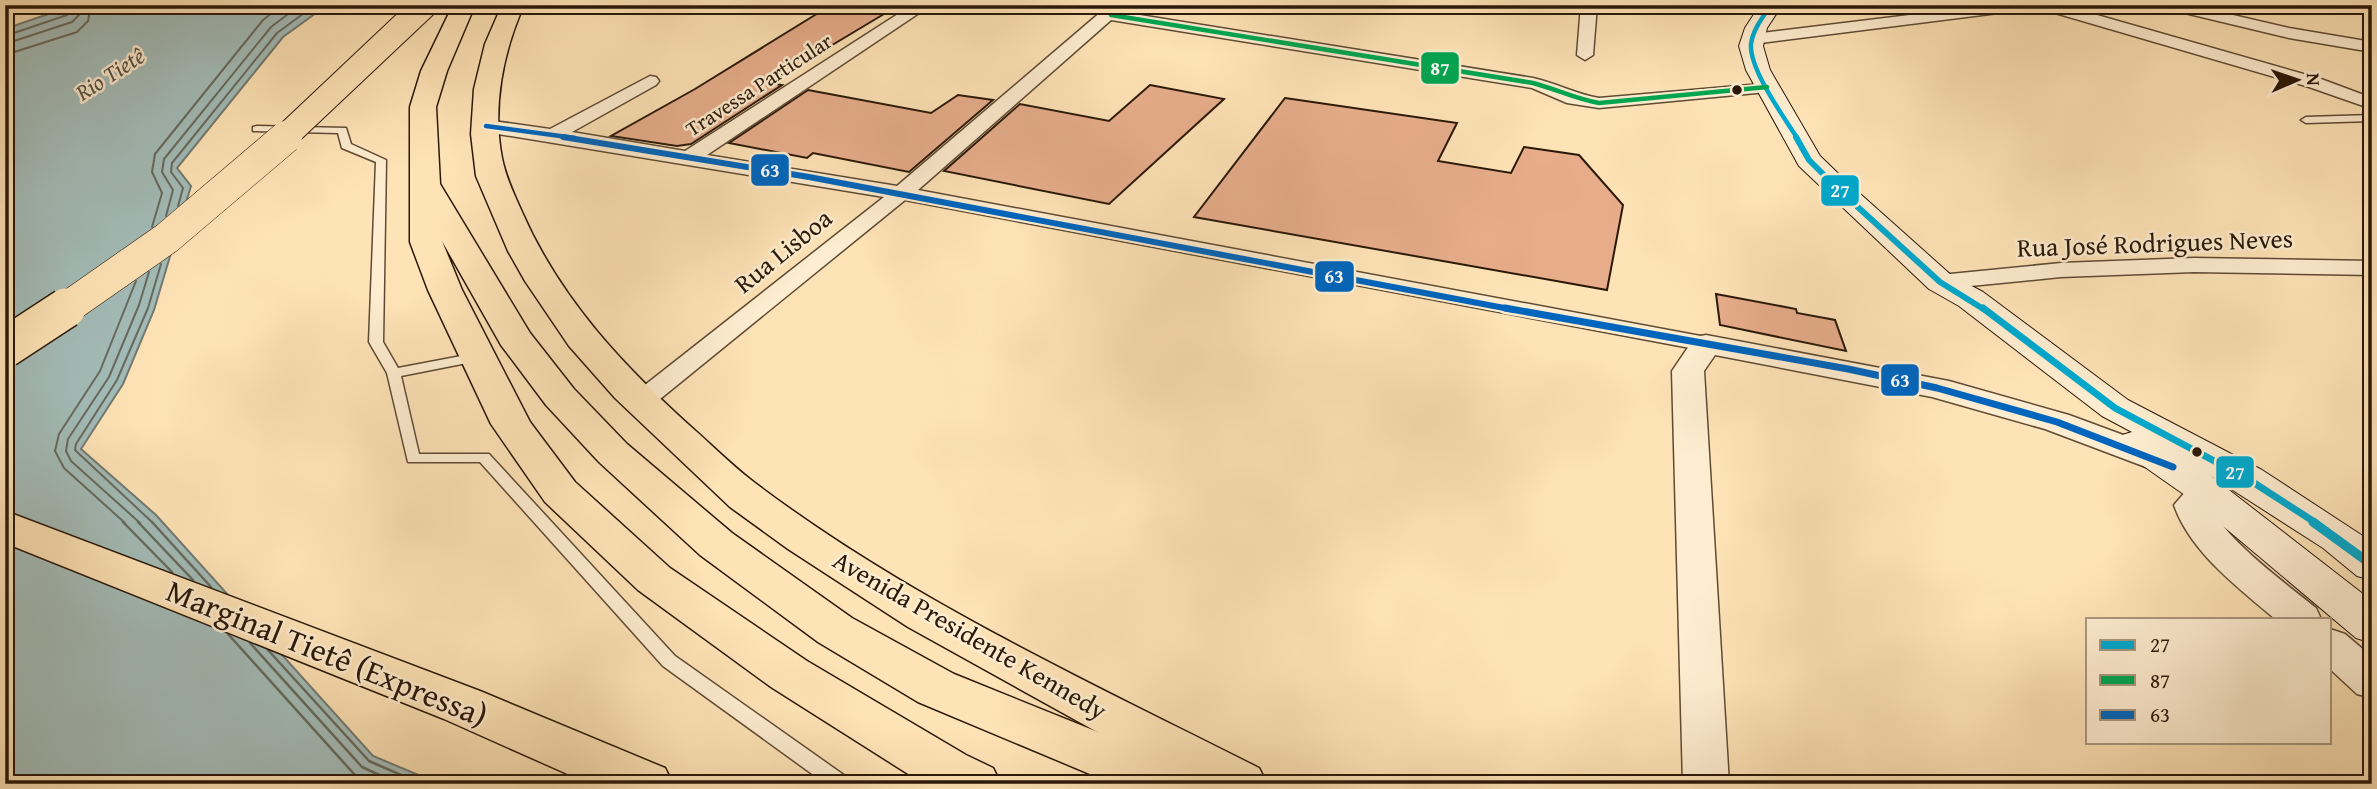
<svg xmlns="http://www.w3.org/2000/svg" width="2377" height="789" font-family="'Gentium Book Plus',serif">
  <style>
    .water { fill: #a3bcb8; stroke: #737a72; stroke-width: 2 }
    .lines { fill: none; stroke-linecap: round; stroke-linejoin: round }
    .shore-far1 { stroke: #666a60; stroke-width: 2 }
    .shore { stroke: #666a60; stroke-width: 2.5 }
    .building { fill: #e7ad8b; stroke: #2a1809; stroke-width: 2 }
    .service-casing { stroke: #5f4b34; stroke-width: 3 }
    .minor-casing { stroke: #5f4b34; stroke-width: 3 }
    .tertiary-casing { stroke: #5f4b34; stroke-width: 3 }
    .secondary-casing { stroke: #2a1809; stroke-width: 2 }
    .trunk-casing { stroke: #2a1809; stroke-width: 3 }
    .motorway-casing { stroke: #2a1809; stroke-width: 3 }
    .service { fill: #feedd0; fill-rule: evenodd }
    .minor { fill: #feedd0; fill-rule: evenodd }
    .tertiary { fill: #feedd0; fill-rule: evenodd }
    .secondary { fill: #feedd0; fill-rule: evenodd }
    .trunk { fill: #fee3b6; fill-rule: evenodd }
    .motorway { fill: #fee3b6; fill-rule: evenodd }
    .motorway-bridge-far2-casing { stroke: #2a1809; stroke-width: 27; stroke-linecap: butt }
    .motorway-bridge-far1-casing { stroke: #2a1809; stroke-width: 33; stroke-linecap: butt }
    .motorway-bridge-casing { stroke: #2a1809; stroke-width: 42; stroke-linecap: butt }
    .motorway-bridge-far2 { stroke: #fee3b6; stroke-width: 25 }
    .motorway-bridge-far1 { stroke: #fee3b6; stroke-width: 32 }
    .motorway-bridge { stroke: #fee3b6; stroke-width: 39 }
    .bus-1-far3-casing { stroke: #feedd0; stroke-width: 8 }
    .bus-1-far2-casing { stroke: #feedd0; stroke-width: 10 }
    .bus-1-far1-casing { stroke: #feedd0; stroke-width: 12 }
    .bus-1-casing { stroke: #feedd0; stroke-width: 14 }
    .bus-2-casing { stroke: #feedd0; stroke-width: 8 }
    .bus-3-far2-casing { stroke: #feedd0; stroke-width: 8 }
    .bus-3-far1-casing { stroke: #feedd0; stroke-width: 10 }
    .bus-3-casing { stroke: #feedd0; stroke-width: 12 }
    .bus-1-far3 { stroke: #00a9ce; stroke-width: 4.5 }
    .bus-1-far2 { stroke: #00a9ce; stroke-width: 6 }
    .bus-1-far1 { stroke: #00a9ce; stroke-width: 7 }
    .bus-1 { stroke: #00a9ce; stroke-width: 9 }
    .bus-2 { stroke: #00a651; stroke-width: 4.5 }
    .bus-3-far2 { stroke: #0065bd; stroke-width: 4.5 }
    .bus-3-far1 { stroke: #0065bd; stroke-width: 6 }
    .bus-3 { stroke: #0065bd; stroke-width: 7 }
    .bus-dot { fill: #2a1809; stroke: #feedd0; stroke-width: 2.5 }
    .labels { text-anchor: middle; stroke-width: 5; stroke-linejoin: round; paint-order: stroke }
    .far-street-label { font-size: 21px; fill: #2a1809; stroke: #feedd0 }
    .far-water-label { font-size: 23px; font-style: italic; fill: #545146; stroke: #feedd0 }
    .street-label { font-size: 26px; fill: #2a1809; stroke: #feedd0 }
    .near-street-label { font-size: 32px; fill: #2a1809; stroke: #feedd0 }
    .line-badge { stroke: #feedd0; stroke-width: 2.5 }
    .badge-label { font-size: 19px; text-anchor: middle; font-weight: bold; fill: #fff }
  </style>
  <rect width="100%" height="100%" fill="#fee3b6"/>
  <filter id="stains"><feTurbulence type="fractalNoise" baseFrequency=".00286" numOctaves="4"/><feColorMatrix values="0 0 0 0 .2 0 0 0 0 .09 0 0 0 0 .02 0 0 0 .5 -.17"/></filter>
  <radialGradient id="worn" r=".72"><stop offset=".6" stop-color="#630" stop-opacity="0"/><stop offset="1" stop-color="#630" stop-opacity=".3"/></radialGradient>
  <path class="water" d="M 74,5 L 327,5 L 283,37 L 177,168 L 191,186 L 154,310 L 123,384 L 81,449 L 156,515 L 373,756 L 440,784 L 5,784 L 5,29 Z"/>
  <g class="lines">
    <path class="shore-far1" d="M 5,36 L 67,15 L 72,5
      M 5,44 L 72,22 L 79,15 L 81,5
      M 5,55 L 77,32 L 88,21 L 91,5
      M 178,206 L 183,188 L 171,172 L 172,163 L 277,33 L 315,5
      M 166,216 L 173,190 L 162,172 L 164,159 L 271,27 L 300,5
      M 152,227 L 162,193 L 152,172 L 155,154 L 263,20 L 282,5
      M 125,523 L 64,468 L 55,451 L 59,434 L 100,371 L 136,281
      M 140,523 L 71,461 L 66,451 L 68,439 L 109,377 L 139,305 L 149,272
      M 153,523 L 75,450 L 76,444 L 117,380 L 148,308 L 161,264"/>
    <path class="shore" d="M 123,522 L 172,572
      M 138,522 L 193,580
      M 152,522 L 211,587
      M 228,634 L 354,774 L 371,784
      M 250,643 L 362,767 L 399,784
      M 268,650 L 369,761 L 422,784"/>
  </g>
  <path class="building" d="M 828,7 L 884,14 L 769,83 L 782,85 L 691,144 L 677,146 L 611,136 L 695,89 Z
    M 1150,85 L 1224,99 L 1109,204 L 944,171 L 1020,104 L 1109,121 Z
    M 808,90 L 931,113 L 958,95 L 993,100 L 909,172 L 813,153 L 807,158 L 729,143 Z
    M 1285,98 L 1457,123 L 1438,161 L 1511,173 L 1524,147 L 1579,155 L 1623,205 L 1607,290 L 1194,217 Z
    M 1716,294 L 1796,309 L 1797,313 L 1835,320 L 1846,351 L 1720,325 Z"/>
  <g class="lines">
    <defs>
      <path id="service" d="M 2372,115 L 2372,121 L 2306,123 L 2301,120 L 2306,117 Z
        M 257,126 L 346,128 L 351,144 L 386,160 L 383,342 L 398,368 L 477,353 L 484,357 L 477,361 L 401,376 L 419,454 L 489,454 L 675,656 L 848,778 L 851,784 L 826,784 L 663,666 L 480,462 L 408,462 L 387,373 L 369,342 L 376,162 L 342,148 L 338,133 L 253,131 L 253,127 Z"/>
      <path id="minor" d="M 912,5 L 931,5 L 707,155 L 897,186 L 1109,5 L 1127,5 L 1121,12 L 1533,78 C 1556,83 1576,94 1599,98 L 1773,83 L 1776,87 L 1773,91 L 1767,92 L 1599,108 L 1567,103 L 1532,88 L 1111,20 L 918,190 L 1706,337 L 1715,339 L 1718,344 L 1715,349 L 1706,351 L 905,200 L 649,408 L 640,410 L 631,408 L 627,402 L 631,396 L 884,197 L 486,132 L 477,126 L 479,122 L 486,120 L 550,129 L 650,76 L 656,77 L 659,81 L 656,85 L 572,132 L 685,151 Z
        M 1581,5 L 1597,5 L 1593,55 L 1585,60 L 1577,55 Z
        M 1992,5 L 2062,5 L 2321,79 L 2372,98 L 2372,109 L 2309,87 L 2038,8 L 1753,44 L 1745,39 L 1753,34 Z
        M 2161,5 L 2190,5 L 2289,28 L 2372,42 L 2372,52 L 2289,38 L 2164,8 Z
        M 2194,258 L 2372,261 L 2372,275 L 2194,272 L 2061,277 L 1940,289 L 1932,287 L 1928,282 L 1932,277 L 1940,275 L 2061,263 Z"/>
      <path id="tertiary" d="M 1706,335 L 1949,381 L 2069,415 L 2172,453 L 2177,461 L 2172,469 L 2159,472 L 2045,429 L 1932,397 L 1715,355 L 1704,371 L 1729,784 L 1683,784 L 1672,371 L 1695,337 Z
        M 2206,479 L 2219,483 L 2224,491 L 2212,507 C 2224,539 2288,585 2316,608 L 2321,619 L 2275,619 C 2239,588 2190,552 2174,505 L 2193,483 Z
        M 2330,629 L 2345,634 L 2372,657 L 2372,698 L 2357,694 L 2330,669 Z"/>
      <path id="secondary" d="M 1760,5 L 1782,5 L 1767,28 L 1763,46 L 1770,70 L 1820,156 L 1848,183 L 1951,275 L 1983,292 L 2128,400 L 2262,470 L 2372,542 L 2372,580 L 2357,576 L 2323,548 L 2211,476 L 2372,601 L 2372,643 L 2356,638 L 2192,500 L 2122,451 L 2117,443 L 2122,435 L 2132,432 L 2102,416 L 1959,306 L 1929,289 L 1799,166 L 1746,70 L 1739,46 L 1745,28 Z"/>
      <path id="trunk" d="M 502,5 L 524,5 C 503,52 492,107 502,158 C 506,178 514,194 522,212 C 561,301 626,369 698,433 C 718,451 737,470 759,486 C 912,601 1089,682 1259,768 L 1267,784 L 1191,784 L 908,627 L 788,549 L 730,507 L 615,398 L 569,346 L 525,281 L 508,251 L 476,176 L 471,134 L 474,89 L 485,44 Z"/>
      <path id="motorway" d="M 453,5 L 475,5 L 447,71 L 436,107 L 440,184 L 530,333 L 574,389 L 627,444 L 732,533 L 852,618 L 954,674 L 1135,747 L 1215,768 L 1223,784 L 1109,782 L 918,702 L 818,642 L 700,555 L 599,462 L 546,405 L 501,345 L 442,241 L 462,290 L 530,422 L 575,482 L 670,568 L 807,661 L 966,755 L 993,768 L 1001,784 L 924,784 L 771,687 L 638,590 L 545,502 L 491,424 L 428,290 L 410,242 L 410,107 L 421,71 Z
        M 5,511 L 480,691 L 665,768 L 673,784 L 590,784 L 444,719 L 5,543 Z"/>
    </defs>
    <use href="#service" class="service-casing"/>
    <use href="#minor" class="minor-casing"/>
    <use href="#tertiary" class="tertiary-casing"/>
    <use href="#secondary" class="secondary-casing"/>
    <use href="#trunk" class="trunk-casing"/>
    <use href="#motorway" class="motorway-casing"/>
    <use href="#service" class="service"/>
    <use href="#minor" class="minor"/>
    <use href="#tertiary" class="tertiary"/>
    <use href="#secondary" class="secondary"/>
    <use href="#trunk" class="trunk"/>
    <use href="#motorway" class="motorway"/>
    <defs>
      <path id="motorway-bridge-far2" d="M 284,138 L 425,5"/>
      <path id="motorway-bridge-far1" d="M 64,310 L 167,238 L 286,137"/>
      <path id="motorway-bridge" d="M 5,348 L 66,308"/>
    </defs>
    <use href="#motorway-bridge-far2" class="motorway-bridge-far2-casing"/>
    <use href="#motorway-bridge-far1" class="motorway-bridge-far1-casing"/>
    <use href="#motorway-bridge" class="motorway-bridge-casing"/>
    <use href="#motorway-bridge-far2" class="motorway-bridge-far2"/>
    <use href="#motorway-bridge-far1" class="motorway-bridge-far1"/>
    <use href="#motorway-bridge" class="motorway-bridge"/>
    <defs>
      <path id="bus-1-far3" d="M 1771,5 C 1763,17 1753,29 1751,44 C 1749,69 1784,117 1797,138"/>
      <path id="bus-1-far2" d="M 1796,137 L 1809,160 L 1838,189 L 1940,282 L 1985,310"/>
      <path id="bus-1-far1" d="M 1983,308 L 2115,408 L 2248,479 L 2316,523"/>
      <path id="bus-1" d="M 2313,522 L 2372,565"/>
      <path id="bus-2" d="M 1111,15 L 1533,83 C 1556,89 1575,99 1599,103 L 1767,87"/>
      <path id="bus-3-far2" d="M 486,126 L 575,138"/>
      <path id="bus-3-far1" d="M 563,137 L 809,177 L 1515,310"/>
      <path id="bus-3" d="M 1505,308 L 1848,369 L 1937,388 L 2057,422 L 2173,467"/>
    </defs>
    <use href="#bus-1-far3" class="bus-1-far3-casing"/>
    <use href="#bus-1-far2" class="bus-1-far2-casing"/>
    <use href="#bus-1-far1" class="bus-1-far1-casing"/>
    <use href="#bus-1" class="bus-1-casing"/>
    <use href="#bus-2" class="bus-2-casing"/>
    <use href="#bus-3-far2" class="bus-3-far2-casing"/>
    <use href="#bus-3-far1" class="bus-3-far1-casing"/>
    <use href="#bus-3" class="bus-3-casing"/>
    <use href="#bus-1-far3" class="bus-1-far3"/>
    <use href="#bus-1-far2" class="bus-1-far2"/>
    <use href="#bus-1-far1" class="bus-1-far1"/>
    <use href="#bus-1" class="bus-1"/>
    <use href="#bus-2" class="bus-2"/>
    <use href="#bus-3-far2" class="bus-3-far2"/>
    <use href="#bus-3-far1" class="bus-3-far1"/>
    <use href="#bus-3" class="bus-3"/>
  </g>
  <g class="bus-dot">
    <circle cx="1737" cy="90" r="6"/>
    <circle cx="2197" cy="452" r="6"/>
  </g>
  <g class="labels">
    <g class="far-street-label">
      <text transform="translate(759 85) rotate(-33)" y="7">Travessa Particular</text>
    </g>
    <g class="far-water-label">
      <text transform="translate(110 74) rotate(-33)" y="8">Rio Tietê</text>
    </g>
    <g class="street-label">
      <text transform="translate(2155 243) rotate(-2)" y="9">Rua José Rodrigues Neves</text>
      <text transform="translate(783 251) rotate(-39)" y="9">Rua Lisboa</text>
      <text transform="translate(970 635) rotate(30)" y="9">Avenida Presidente Kennedy</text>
    </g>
    <g class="near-street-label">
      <text transform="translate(327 653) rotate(22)" y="11">Marginal Tietê (Expressa)</text>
    </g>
  </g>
  <g class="line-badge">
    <rect x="1420" y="51" width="40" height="34" rx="7" fill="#00a651"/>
    <rect x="750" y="153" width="40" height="34" rx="7" fill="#0065bd"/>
    <rect x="1820" y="174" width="40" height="33" rx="7" fill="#00a9ce"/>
    <rect x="1314" y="260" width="41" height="33" rx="7" fill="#0065bd"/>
    <rect x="1880" y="363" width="40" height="34" rx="7" fill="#0065bd"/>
    <rect x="2215" y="455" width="40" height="34" rx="7" fill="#00a9ce"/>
  </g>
  <g class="badge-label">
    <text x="1440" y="75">87</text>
    <text x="770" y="177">63</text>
    <text x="1840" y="197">27</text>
    <text x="1334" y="283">63</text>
    <text x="1900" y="387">63</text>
    <text x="2235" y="479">27</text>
  </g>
  <rect width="2377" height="789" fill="none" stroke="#fee3b6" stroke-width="28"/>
  <rect x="7" y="7" width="2363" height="775" fill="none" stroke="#2a1809" stroke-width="3.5"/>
  <rect x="14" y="14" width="2349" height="761" fill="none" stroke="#2a1809" stroke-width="2"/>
  <rect x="2086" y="618" width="245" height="126" fill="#feedd0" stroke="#a99880" stroke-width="2"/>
  <rect x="2100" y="640" width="35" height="10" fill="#00a9ce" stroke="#a99880" stroke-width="2"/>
  <text x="2150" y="652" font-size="21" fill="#2a1809">27</text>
  <rect x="2100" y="675" width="35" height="10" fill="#00a651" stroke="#a99880" stroke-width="2"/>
  <text x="2150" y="688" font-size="21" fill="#2a1809">87</text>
  <rect x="2100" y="710" width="35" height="10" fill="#0065bd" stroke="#a99880" stroke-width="2"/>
  <text x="2150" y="722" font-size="21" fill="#2a1809">63</text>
  <g transform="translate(2297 80) rotate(88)" stroke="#feedd0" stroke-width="5" paint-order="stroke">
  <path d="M0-5L12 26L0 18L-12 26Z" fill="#2a1809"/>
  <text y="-10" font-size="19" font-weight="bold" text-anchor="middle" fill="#2a1809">N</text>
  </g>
  <rect width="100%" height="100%" filter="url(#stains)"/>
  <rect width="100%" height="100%" fill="url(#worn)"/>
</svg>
